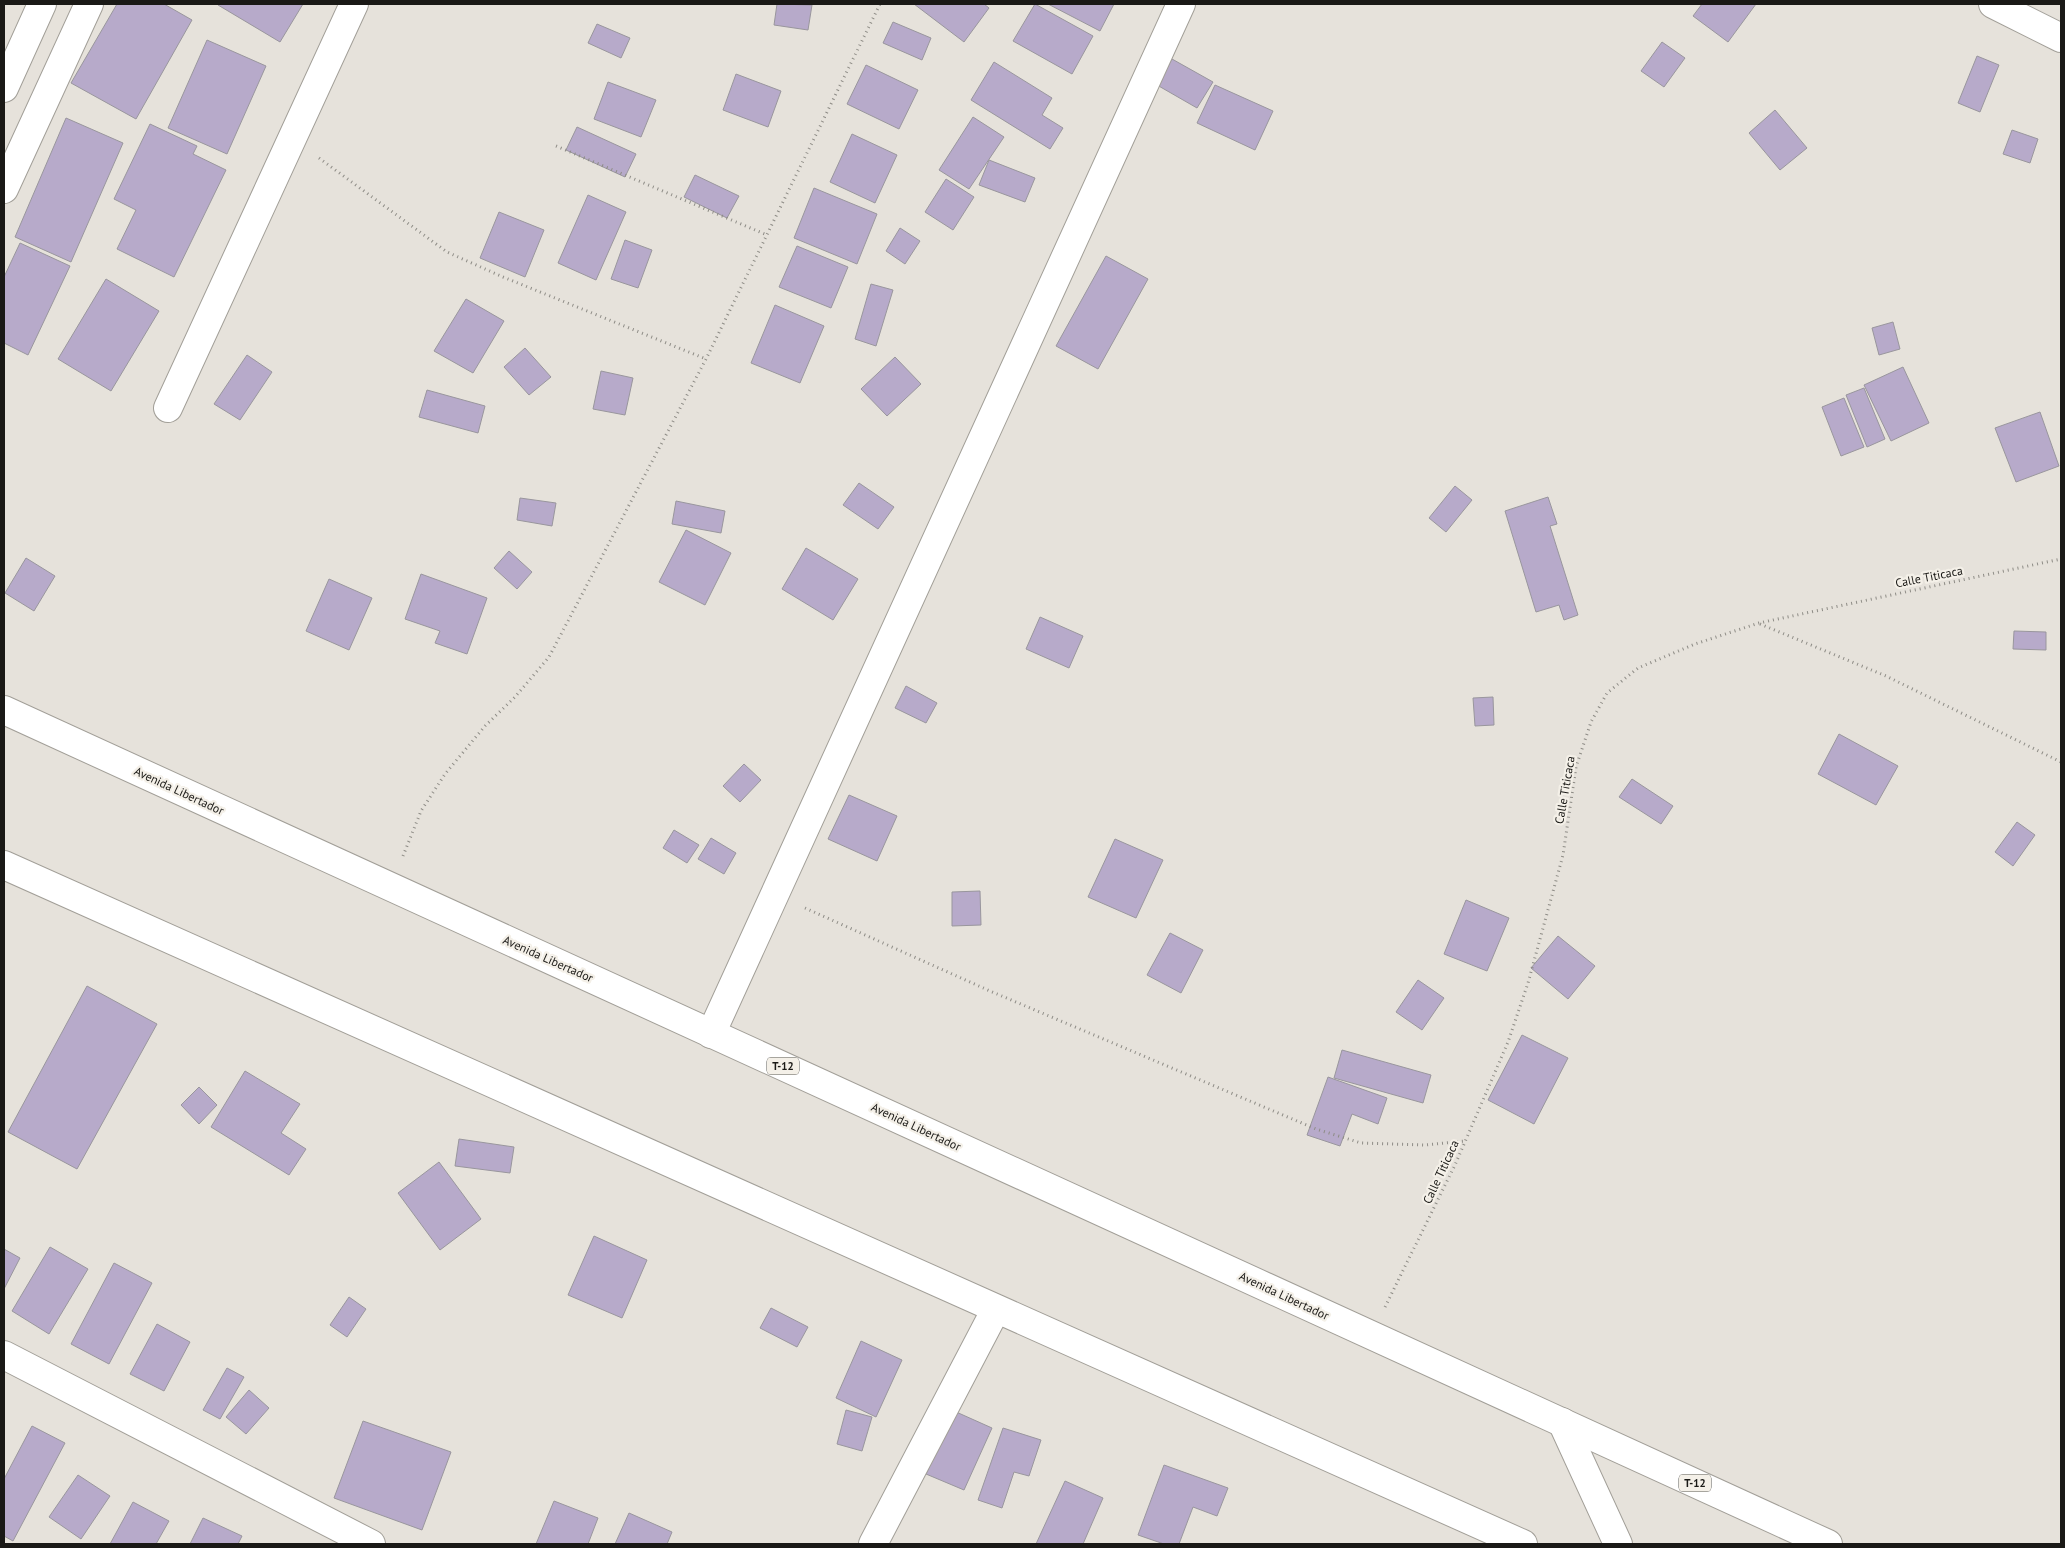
<svg xmlns="http://www.w3.org/2000/svg" width="2065" height="1548" font-family="'PT Sans',sans-serif">
  <style>
    .building { fill: #b7aaca; stroke: #99969d }
    .lines { fill: none; stroke-linecap: round; stroke-linejoin: round }
    .minor-casing { stroke: #a29f98; stroke-width: 30 }
    .highway-casing { stroke: #a29f98; stroke-width: 30 }
    .path { stroke: #8e8c86; stroke-width: 3; stroke-dasharray: 1 4; stroke-linecap: butt }
    .minor { stroke: #fff; stroke-width: 28 }
    .highway { stroke: #fff; stroke-width: 28 }
    .labels { text-anchor: middle; stroke-width: 4.5; stroke-linejoin: round; paint-order: stroke }
    .shield { fill: #f4f0e8; stroke: #5b5a55; stroke-width: 1 }
    .shield-label { font-size: 11px; font-weight: bold; fill: #1a1916 }
    .street-label { font-size: 12px; fill: #1a1916; stroke: #f4f0e8 }
  </style>
  <rect width="100%" height="100%" fill="#e6e2db"/>
  <path class="building" d="M 117,4 L 164,4 L 192,20 L 136,119 L 71,83 Z
    M 219,4 L 303,4 L 280,42 L 218,5 Z
    M 777,4 L 812,5 L 808,30 L 774,25 Z
    M 914,4 L 984,4 L 989,8 L 964,42 Z
    M 1035,4 L 1093,36 L 1072,74 L 1013,41 Z
    M 1048,4 L 1114,4 L 1100,31 Z
    M 1702,4 L 1756,4 L 1728,42 L 1693,16 Z
    M 893,22 L 931,38 L 922,60 L 883,43 Z
    M 597,24 L 630,38 L 621,58 L 588,43 Z
    M 207,40 L 266,66 L 227,154 L 168,128 Z
    M 1662,42 L 1685,58 L 1664,87 L 1641,71 Z
    M 1977,56 L 1999,65 L 1980,112 L 1958,103 Z
    M 1172,59 L 1213,82 L 1197,108 L 1157,85 Z
    M 994,62 L 1052,98 L 1042,115 L 1063,128 L 1050,149 L 971,100 Z
    M 866,65 L 918,90 L 899,129 L 847,104 Z
    M 736,74 L 781,91 L 768,127 L 723,110 Z
    M 608,82 L 656,100 L 641,137 L 594,119 Z
    M 1215,85 L 1273,111 L 1255,150 L 1197,123 Z
    M 1775,110 L 1807,148 L 1780,170 L 1749,133 Z
    M 973,117 L 1004,137 L 969,189 L 939,170 Z
    M 66,118 L 123,143 L 71,262 L 15,237 Z
    M 150,124 L 197,146 L 193,154 L 226,170 L 174,277 L 117,249 L 136,210 L 114,199 Z
    M 577,127 L 636,154 L 625,177 L 566,150 Z
    M 2012,130 L 2038,139 L 2030,163 L 2003,154 Z
    M 852,134 L 897,155 L 875,203 L 830,182 Z
    M 989,160 L 1035,178 L 1025,202 L 979,185 Z
    M 695,175 L 739,196 L 727,218 L 684,197 Z
    M 946,179 L 974,197 L 953,230 L 925,212 Z
    M 814,188 L 877,214 L 857,264 L 794,238 Z
    M 588,195 L 626,212 L 596,280 L 558,263 Z
    M 499,212 L 544,230 L 525,277 L 480,258 Z
    M 900,228 L 920,241 L 905,264 L 886,251 Z
    M 625,240 L 652,250 L 638,288 L 611,279 Z
    M 20,243 L 70,266 L 28,355 L 4,343 L 4,277 Z
    M 797,246 L 848,267 L 831,308 L 779,287 Z
    M 1106,256 L 1148,279 L 1098,369 L 1056,346 Z
    M 106,279 L 159,311 L 111,391 L 58,359 Z
    M 871,284 L 893,290 L 876,346 L 855,339 Z
    M 466,299 L 504,321 L 473,373 L 434,351 Z
    M 775,305 L 824,326 L 800,383 L 751,363 Z
    M 1893,322 L 1900,349 L 1879,355 L 1872,328 Z
    M 525,348 L 551,377 L 529,395 L 504,367 Z
    M 247,355 L 272,372 L 240,420 L 214,404 Z
    M 895,357 L 921,384 L 887,416 L 861,389 Z
    M 1903,367 L 1929,423 L 1891,441 L 1864,385 Z
    M 601,371 L 633,378 L 625,415 L 593,409 Z
    M 1864,388 L 1885,439 L 1867,447 L 1846,395 Z
    M 427,390 L 485,406 L 478,433 L 419,417 Z
    M 1844,398 L 1864,447 L 1841,456 L 1822,407 Z
    M 2040,412 L 2059,466 L 2016,482 L 1995,428 Z
    M 859,483 L 894,507 L 878,529 L 843,505 Z
    M 1455,486 L 1472,500 L 1446,532 L 1429,518 Z
    M 1548,497 L 1557,524 L 1550,526 L 1578,615 L 1564,620 L 1559,605 L 1536,612 L 1505,511 Z
    M 520,498 L 556,503 L 552,526 L 517,520 Z
    M 676,501 L 725,511 L 721,533 L 672,524 Z
    M 686,530 L 731,553 L 705,605 L 659,582 Z
    M 806,548 L 858,579 L 833,620 L 782,589 Z
    M 509,551 L 532,572 L 517,589 L 494,568 Z
    M 26,558 L 55,576 L 34,611 L 5,593 Z
    M 421,574 L 487,598 L 467,654 L 435,643 L 440,631 L 405,619 Z
    M 329,579 L 372,598 L 349,650 L 306,631 Z
    M 1040,617 L 1083,636 L 1069,668 L 1026,649 Z
    M 2014,631 L 2046,632 L 2046,650 L 2013,649 Z
    M 906,686 L 937,703 L 926,723 L 895,708 Z
    M 1493,697 L 1494,725 L 1475,726 L 1473,698 Z
    M 1839,734 L 1898,766 L 1876,805 L 1818,774 Z
    M 744,764 L 761,780 L 740,802 L 723,786 Z
    M 1632,779 L 1673,806 L 1661,824 L 1619,797 Z
    M 849,795 L 897,816 L 877,861 L 828,839 Z
    M 2017,822 L 2035,835 L 2013,866 L 1995,852 Z
    M 674,830 L 699,845 L 687,863 L 663,848 Z
    M 711,838 L 736,853 L 724,874 L 698,859 Z
    M 1115,839 L 1163,860 L 1136,918 L 1088,897 Z
    M 980,891 L 981,925 L 952,926 L 952,892 Z
    M 1466,900 L 1509,918 L 1487,971 L 1444,954 Z
    M 1170,933 L 1203,950 L 1181,993 L 1147,975 Z
    M 1558,936 L 1595,966 L 1568,999 L 1531,968 Z
    M 1418,980 L 1444,998 L 1422,1030 L 1396,1012 Z
    M 87,986 L 157,1024 L 77,1169 L 8,1132 Z
    M 1522,1035 L 1568,1058 L 1534,1124 L 1488,1100 Z
    M 1342,1050 L 1431,1075 L 1423,1103 L 1334,1078 Z
    M 245,1071 L 300,1104 L 281,1133 L 306,1149 L 289,1175 L 211,1127 Z
    M 1328,1077 L 1387,1098 L 1378,1124 L 1352,1114 L 1340,1146 L 1307,1135 Z
    M 199,1087 L 217,1105 L 199,1124 L 181,1105 Z
    M 459,1139 L 514,1147 L 510,1173 L 455,1166 Z
    M 439,1162 L 481,1219 L 440,1250 L 398,1193 Z
    M 594,1236 L 647,1260 L 622,1318 L 568,1295 Z
    M 50,1247 L 88,1269 L 49,1334 L 12,1311 Z
    M 4,1249 L 20,1258 L 4,1289 Z
    M 114,1263 L 152,1283 L 109,1364 L 71,1344 Z
    M 349,1297 L 366,1309 L 347,1337 L 330,1325 Z
    M 771,1308 L 808,1327 L 797,1347 L 760,1328 Z
    M 157,1324 L 190,1342 L 164,1391 L 130,1374 Z
    M 861,1341 L 902,1360 L 876,1417 L 836,1398 Z
    M 227,1368 L 244,1377 L 220,1419 L 203,1410 Z
    M 249,1390 L 269,1408 L 246,1434 L 226,1417 Z
    M 846,1410 L 872,1417 L 862,1451 L 837,1444 Z
    M 954,1411 L 992,1428 L 964,1490 L 926,1474 Z
    M 363,1421 L 451,1452 L 422,1530 L 334,1498 Z
    M 32,1426 L 65,1443 L 13,1541 L 4,1536 L 4,1479 Z
    M 1003,1428 L 1041,1440 L 1029,1476 L 1014,1472 L 1002,1508 L 978,1500 Z
    M 1164,1465 L 1228,1488 L 1217,1516 L 1193,1507 L 1179,1544 L 1164,1544 L 1138,1535 Z
    M 78,1475 L 110,1496 L 81,1539 L 49,1517 Z
    M 1065,1481 L 1103,1498 L 1083,1544 L 1036,1544 Z
    M 554,1501 L 598,1518 L 588,1544 L 536,1544 Z
    M 133,1502 L 169,1521 L 156,1544 L 110,1544 Z
    M 629,1513 L 672,1532 L 667,1544 L 615,1544 Z
    M 203,1518 L 242,1536 L 238,1544 L 190,1544 Z"/>
  <g class="lines">
    <defs>
      <path id="minor" d="M 1993,4 L 2061,38
        M 4,88 L 42,4
        M 4,189 L 89,4
        M 168,408 L 354,4
        M 4,865 L 1523,1544
        M 711,1034 L 1181,4
        M 4,1355 L 371,1544
        M 1562,1422 L 1618,1544
        M 873,1544 L 996,1309"/>
      <path id="highway" d="M 4,710 L 1828,1544"/>
    </defs>
    <use href="#minor" class="minor-casing"/>
    <use href="#highway" class="highway-casing"/>
    <path class="path" d="M 556,146 L 767,235
      M 319,158 L 447,252 L 503,277 L 706,359
      M 1760,624 L 1886,676 L 2061,762
      M 403,856 L 421,811 L 445,774 L 485,726 L 515,697 L 549,657 L 706,359 L 880,4
      M 805,908 L 990,991 L 1316,1129 L 1361,1143 L 1425,1145 L 1465,1141
      M 1385,1307 L 1455,1165 L 1508,1042 L 1528,983 L 1563,855 L 1576,767 L 1591,722 L 1607,693 L 1638,668 L 1695,644 L 1759,623 L 2061,559"/>
    <use href="#minor" class="minor"/>
    <use href="#highway" class="highway"/>
  </g>
  <g class="labels">
    <g class="shield">
      <rect x="767" y="1057.5" width="32" height="17" rx="4"/>
      <rect x="1679" y="1474.5" width="32" height="17" rx="4"/>
    </g>
    <g class="shield-label">
      <text x="783" y="1070">T-12</text>
      <text x="1695" y="1487">T-12</text>
    </g>
    <g class="street-label">
      <text transform="translate(1929 577) rotate(-11)" y="4">Calle Titicaca</text>
      <text transform="translate(1565 790) rotate(-80)" y="4">Calle Titicaca</text>
      <text transform="translate(179 791) rotate(25)" y="4">Avenida Libertador</text>
      <text transform="translate(548 959) rotate(24)" y="4">Avenida Libertador</text>
      <text transform="translate(916 1127) rotate(25)" y="4">Avenida Libertador</text>
      <text transform="translate(1441 1172) rotate(-65)" y="4">Calle Titicaca</text>
      <text transform="translate(1284 1296) rotate(25)" y="4">Avenida Libertador</text>
    </g>
  </g>
  <rect width="2065" height="1548" fill="none" stroke="#1a1916" stroke-width="10"/>
</svg>
